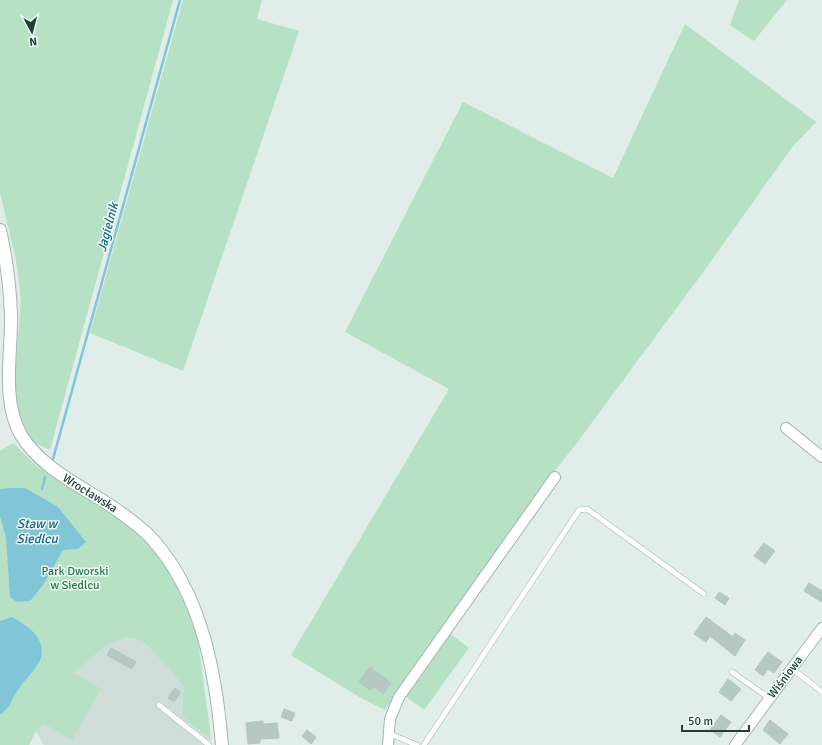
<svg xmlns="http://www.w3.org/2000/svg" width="822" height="745" font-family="Signika,sans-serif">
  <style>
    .built { fill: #ceddd7 }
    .green { fill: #b6e1c5 }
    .water { fill: #81c5d9 }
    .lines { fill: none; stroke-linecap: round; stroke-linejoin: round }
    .stream { stroke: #81c5d9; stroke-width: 2.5 }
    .building { fill: #b5c8c2; stroke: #b2c7c0 }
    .service-casing { stroke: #a2b6b0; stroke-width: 6 }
    .minor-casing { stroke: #a2b6b0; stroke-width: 12 }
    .tertiary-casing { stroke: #a2b6b0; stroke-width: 14 }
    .service { stroke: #fff; stroke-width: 5 }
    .minor { stroke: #fff; stroke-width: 10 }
    .tertiary { stroke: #fff; stroke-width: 12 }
    .labels { text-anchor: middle; stroke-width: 3; stroke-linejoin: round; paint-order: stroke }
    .street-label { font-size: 12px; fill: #1f4039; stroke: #f1f9f6 }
    .park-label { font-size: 12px; fill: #247c4c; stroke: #f1f9f6 }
    .water-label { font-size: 13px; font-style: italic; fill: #116783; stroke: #f1f9f6 }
  </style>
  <rect width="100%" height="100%" fill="#e0ede8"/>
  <path class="built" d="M 126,637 L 144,642 L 170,668 L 184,687 L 181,705 L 188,724 L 211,738 L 211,745 L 44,745 L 36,731 L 45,724 L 74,673 L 104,647 Z"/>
  <path class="green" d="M 0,0 L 173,0 L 50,450 L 35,443 L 22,425 L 15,399 L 15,376 L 21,299 L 16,260 L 0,193 Z
    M 183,0 L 262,0 L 257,19 L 299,31 L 183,371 L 90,333 Z
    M 739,0 L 787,0 L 754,41 L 730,25 Z
    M 685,24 L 816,122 L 793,146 L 704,271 L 573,448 L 544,484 L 385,710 L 361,698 L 291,655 L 449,389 L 345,332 L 463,102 L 613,178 Z
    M 13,443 L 37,466 L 125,521 L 149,543 L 170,569 L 197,633 L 211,738 C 185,722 178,720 184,687 L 170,669 L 144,642 L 126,637 L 104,647 L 74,673 L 101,689 L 72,740 L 45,724 L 36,731 L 29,745 L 0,745 L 0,451 Z
    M 449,633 L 469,648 L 424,710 L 404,695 Z"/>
  <path class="water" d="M 12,488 L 25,488 L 58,507 L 86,542 L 78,549 L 63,550 L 43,585 L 30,601 L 17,602 L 10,597 L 6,537 L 0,516 L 0,489 Z
    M 12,617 C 28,626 48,639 40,660 C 36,670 24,680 18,690 C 11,700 10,708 0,715 L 0,621 Z"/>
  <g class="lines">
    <path class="stream" d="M 53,459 L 180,0
      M 42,489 L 45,477"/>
  </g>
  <path class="building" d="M 764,543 L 775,551 L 765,564 L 754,556 Z
    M 809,583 L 822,591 L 822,602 L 804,591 Z
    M 719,592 L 729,598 L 725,605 L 715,598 Z
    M 706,617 L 733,637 L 735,633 L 745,640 L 735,656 L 710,636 L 706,642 L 694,634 Z
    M 111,648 L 136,662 L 132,669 L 107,655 Z
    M 768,652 L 782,662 L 774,673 L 768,669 L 763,676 L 755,670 Z
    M 370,667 L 391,683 L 383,694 L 373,686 L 370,690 L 359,682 Z
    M 728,679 L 741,689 L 731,701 L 719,692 Z
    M 175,688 L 181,692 L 174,702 L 168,698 Z
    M 284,709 L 295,713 L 292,721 L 281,717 Z
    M 721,715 L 731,722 L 720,737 L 710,730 Z
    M 770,720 L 788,734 L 780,744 L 763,730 Z
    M 263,721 L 263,724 L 277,723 L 279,738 L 260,739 L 260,743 L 248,744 L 246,723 Z
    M 307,730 L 316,737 L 311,744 L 302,736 Z"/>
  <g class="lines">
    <defs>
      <path id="service" d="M 791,668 L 822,692
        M 732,672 L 769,698
        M 159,705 L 209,745
        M 390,734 L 417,745
        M 424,745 L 579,510 L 587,509 L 704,594"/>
      <path id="minor" d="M 786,428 L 822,457
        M 388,745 L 390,719 L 399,697 L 555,477
        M 735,745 L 822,628"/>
      <g id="tertiary">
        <path id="s1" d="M 0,230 C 6,257 10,286 11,314 C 12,353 1,400 21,435 C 41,468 81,486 111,506 C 125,516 141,526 153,540 C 202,595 216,674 222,745"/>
      </g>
    </defs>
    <use href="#service" class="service-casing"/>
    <use href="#minor" class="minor-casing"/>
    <use href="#tertiary" class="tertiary-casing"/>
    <use href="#service" class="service"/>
    <use href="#minor" class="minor"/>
    <use href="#tertiary" class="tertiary"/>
  </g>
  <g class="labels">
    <g class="street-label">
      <text dy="4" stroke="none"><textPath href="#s1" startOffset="299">Wrocławska</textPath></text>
      <text transform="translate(785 677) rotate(-53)" y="4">Wiśniowa</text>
    </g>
    <g class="park-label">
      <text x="75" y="575">Park Dworski<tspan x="75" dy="14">w Siedlcu</tspan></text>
    </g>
    <g class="water-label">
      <text transform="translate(107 227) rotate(-75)" y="5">Jagielnik</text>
      <text x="37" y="528">Staw w<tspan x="37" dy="15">Siedlcu</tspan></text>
    </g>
  </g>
  <g transform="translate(32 32) rotate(173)" stroke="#f1f9f6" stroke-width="3" paint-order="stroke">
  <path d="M0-3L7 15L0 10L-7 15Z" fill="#1f4039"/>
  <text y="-6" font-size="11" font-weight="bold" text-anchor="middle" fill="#1f4039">N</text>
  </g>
  <path d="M682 725v6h67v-6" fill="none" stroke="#1f4039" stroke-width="2"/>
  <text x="688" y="725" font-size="12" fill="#1f4039" stroke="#f1f9f6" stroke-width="3" paint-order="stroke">50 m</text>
</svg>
